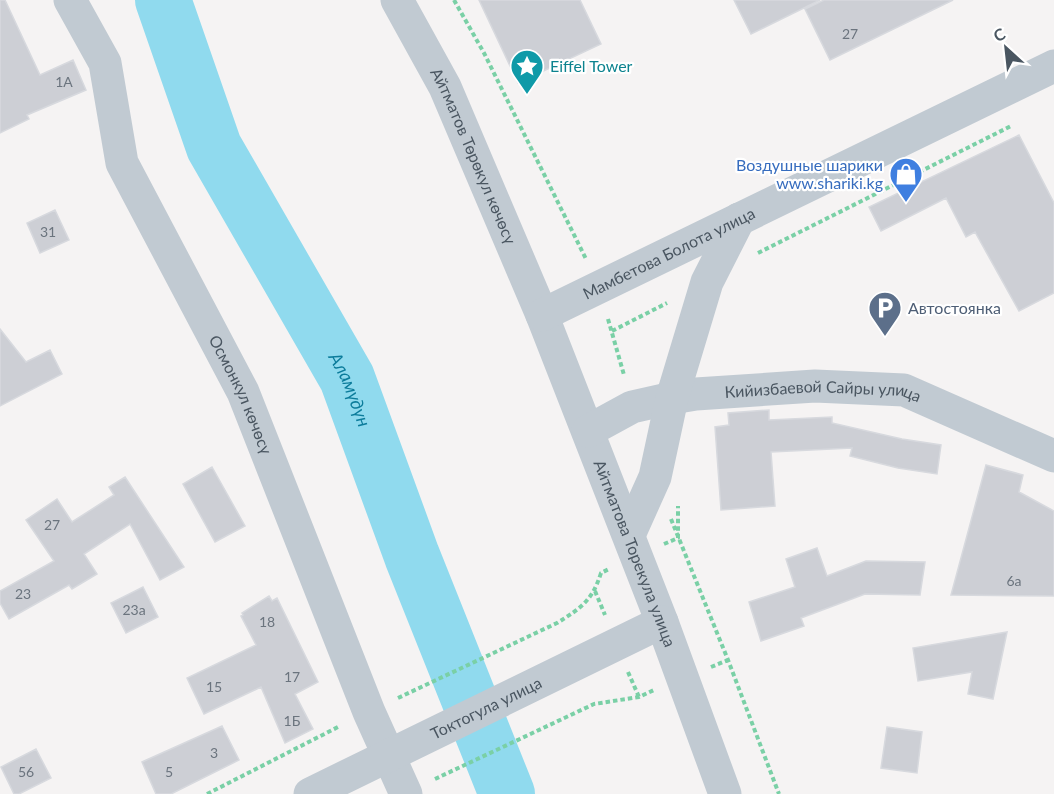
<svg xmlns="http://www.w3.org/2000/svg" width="1054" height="794" font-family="Lato,sans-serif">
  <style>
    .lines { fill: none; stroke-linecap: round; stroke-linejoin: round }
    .river { stroke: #90daee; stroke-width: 56 }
    .building { fill: #cdcfd5; stroke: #d7d9de; stroke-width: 1.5 }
    .path { stroke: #7ad0a6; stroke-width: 4; stroke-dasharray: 4.5 3; stroke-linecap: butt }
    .minor { stroke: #c1cad2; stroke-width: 33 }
    .labels { text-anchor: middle; stroke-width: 4.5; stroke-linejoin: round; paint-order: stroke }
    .number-label { font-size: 14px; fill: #6b747e }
    .culture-label { font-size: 16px; fill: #0d838f; stroke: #fff; text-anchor: start }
    .street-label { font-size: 16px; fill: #4a5661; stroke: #fff }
    .shop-label { font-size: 16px; fill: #366cbe; stroke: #fff; text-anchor: end }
    .service-label { font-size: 16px; fill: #4e5e75; stroke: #fff; text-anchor: start }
    .water-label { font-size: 18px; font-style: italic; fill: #0c7c9b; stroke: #fff }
  </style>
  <rect width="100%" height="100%" fill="#f5f3f3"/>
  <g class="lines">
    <path class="river" id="s1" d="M 163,0 L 214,147 L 347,378 L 412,556 L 507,794"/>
  </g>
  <path class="building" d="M 0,0 L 5,0 L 40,75 L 73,60 L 86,90 L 27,115 L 29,119 L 0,133 Z
    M 479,0 L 580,0 L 601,44 L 518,83 Z
    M 734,0 L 820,0 L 751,34 Z
    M 824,0 L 953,0 L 830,60 L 805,9 Z
    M 1019,135 L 1054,203 L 1054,293 L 1019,311 L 975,232 L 966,237 L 946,198 L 881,231 L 869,207 Z
    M 55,210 L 69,240 L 40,253 L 27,223 Z
    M 0,329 L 26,362 L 50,350 L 62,374 L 0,406 Z
    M 769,410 L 769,420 L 832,417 L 832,423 L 902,439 L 941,445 L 937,474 L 898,468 L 850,456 L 852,448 L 771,452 L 775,506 L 721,510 L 715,427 L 729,425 L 728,413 Z
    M 986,465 L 1023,475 L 1019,492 L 1054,511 L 1054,596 L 951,595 Z
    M 212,467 L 245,526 L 215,542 L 183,484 Z
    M 125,477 L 184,567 L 160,580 L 130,524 L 84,554 L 97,574 L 72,589 L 69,585 L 9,619 L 0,603 L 0,591 L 54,561 L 26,520 L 57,499 L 72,522 L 114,495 L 109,487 Z
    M 817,548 L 827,576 L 866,561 L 925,562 L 920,595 L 865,594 L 801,618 L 804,626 L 761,641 L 749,602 L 795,587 L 786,559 Z
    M 143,587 L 158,617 L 126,633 L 111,603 Z
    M 269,596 L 272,601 L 277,598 L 318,682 L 295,694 L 313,729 L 285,743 L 261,687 L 204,714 L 187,678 L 256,645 L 241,616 L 243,615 L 242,613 Z
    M 1007,632 L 993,699 L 968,694 L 972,672 L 918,681 L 913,648 Z
    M 222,726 L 239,760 L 171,794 L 156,794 L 142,762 Z
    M 887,727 L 922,732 L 917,773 L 881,768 Z
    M 36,749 L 51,778 L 19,794 L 14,794 L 1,767 Z"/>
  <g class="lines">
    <path class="path" d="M 454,0 L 484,53 L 586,259
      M 758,253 L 1011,126
      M 608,319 L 624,375
      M 612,331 L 667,303
      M 671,519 L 728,660 L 779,794
      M 664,544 L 678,538 L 678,506
      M 595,591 L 605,615
      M 711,667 L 728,660
      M 628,672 L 639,697
      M 398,698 L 557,623 C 581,608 592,601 601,573 L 609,569
      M 435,779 L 594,704 L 639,697 L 654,690
      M 207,794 L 340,726"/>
    <g class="minor">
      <path id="s2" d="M 70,0 L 105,63 L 122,163 L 243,392 L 369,712 L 406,794"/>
      <path id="s3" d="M 397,0 L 445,87 L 542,315 L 662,622 L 725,794"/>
      <path id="s4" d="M 542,315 L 1054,66"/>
      <path id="s5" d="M 588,431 L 632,407 L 672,398 L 696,394 L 815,386 L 904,390 L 1054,456"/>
      <path d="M 629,535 L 655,477 L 672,398 L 707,282 L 739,219"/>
      <path id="s6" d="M 310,794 L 662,622"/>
    </g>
  </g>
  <defs>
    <symbol id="sight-pin" viewBox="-11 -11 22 30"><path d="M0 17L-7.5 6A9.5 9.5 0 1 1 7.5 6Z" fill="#0f9aa8" stroke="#fff"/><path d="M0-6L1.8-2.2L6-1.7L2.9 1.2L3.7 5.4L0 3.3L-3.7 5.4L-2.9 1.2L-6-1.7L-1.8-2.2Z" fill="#fff"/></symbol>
    <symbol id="shop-pin" viewBox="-11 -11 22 30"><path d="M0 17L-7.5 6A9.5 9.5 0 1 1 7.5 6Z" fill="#3f7fe0" stroke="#fff"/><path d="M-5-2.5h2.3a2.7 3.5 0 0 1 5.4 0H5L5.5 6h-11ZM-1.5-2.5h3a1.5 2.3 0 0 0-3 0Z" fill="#fff"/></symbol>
    <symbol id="parking-pin" viewBox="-11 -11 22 30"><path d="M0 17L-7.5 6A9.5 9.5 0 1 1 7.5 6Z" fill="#5c6f8a" stroke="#fff"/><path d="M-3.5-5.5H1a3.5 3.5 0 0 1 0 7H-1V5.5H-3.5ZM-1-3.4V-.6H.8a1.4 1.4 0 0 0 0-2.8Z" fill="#fff"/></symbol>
  </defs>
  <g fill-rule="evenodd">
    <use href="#sight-pin" x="508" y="47" width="38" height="52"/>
    <use href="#shop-pin" x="887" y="155" width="38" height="52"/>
    <use href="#parking-pin" x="866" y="289" width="38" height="52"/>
  </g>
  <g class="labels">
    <g class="number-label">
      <text x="850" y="39">27</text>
      <text x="64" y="87">1А</text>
      <text x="48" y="237">31</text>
      <text x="52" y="530">27</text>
      <text x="1014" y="586">6а</text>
      <text x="23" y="599">23</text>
      <text x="134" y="615">23а</text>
      <text x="267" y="627">18</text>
      <text x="292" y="682">17</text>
      <text x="214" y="692">15</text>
      <text x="292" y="726">1Б</text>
      <text x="214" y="758">3</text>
      <text x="26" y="777">56</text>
      <text x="169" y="777">5</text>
    </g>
    <g class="culture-label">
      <text x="550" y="72">Eiffel Tower</text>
    </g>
    <g class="street-label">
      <text dy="6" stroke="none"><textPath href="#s3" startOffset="174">Айтматов Төрөкул көчөсү</textPath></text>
      <text dy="6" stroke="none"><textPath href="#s4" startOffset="141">Мамбетова Болота улица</textPath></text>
      <text dy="6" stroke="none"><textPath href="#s2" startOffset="434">Осмонкул көчөсү</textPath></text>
      <text dy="6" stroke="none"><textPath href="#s5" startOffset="243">Кийизбаевой Сайры улица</textPath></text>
      <text dy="6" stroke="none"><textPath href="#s3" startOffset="603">Айтматова Торекула улица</textPath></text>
      <text dy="6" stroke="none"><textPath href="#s6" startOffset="196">Токтогула улица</textPath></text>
    </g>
    <g class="shop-label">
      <text x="883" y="171">Воздушные шарики<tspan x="883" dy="18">www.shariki.kg</tspan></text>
    </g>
    <g class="service-label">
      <text x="908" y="314">Автостоянка</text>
    </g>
    <g class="water-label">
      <text dy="6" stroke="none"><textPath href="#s1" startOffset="434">Аламүдүн</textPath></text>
    </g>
  </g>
  <g transform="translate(1006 48) rotate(333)" stroke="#ffffff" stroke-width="4.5" paint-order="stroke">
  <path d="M0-4.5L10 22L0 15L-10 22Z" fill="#4a5661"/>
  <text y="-9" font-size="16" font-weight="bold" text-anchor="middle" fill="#4a5661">С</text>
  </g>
</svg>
